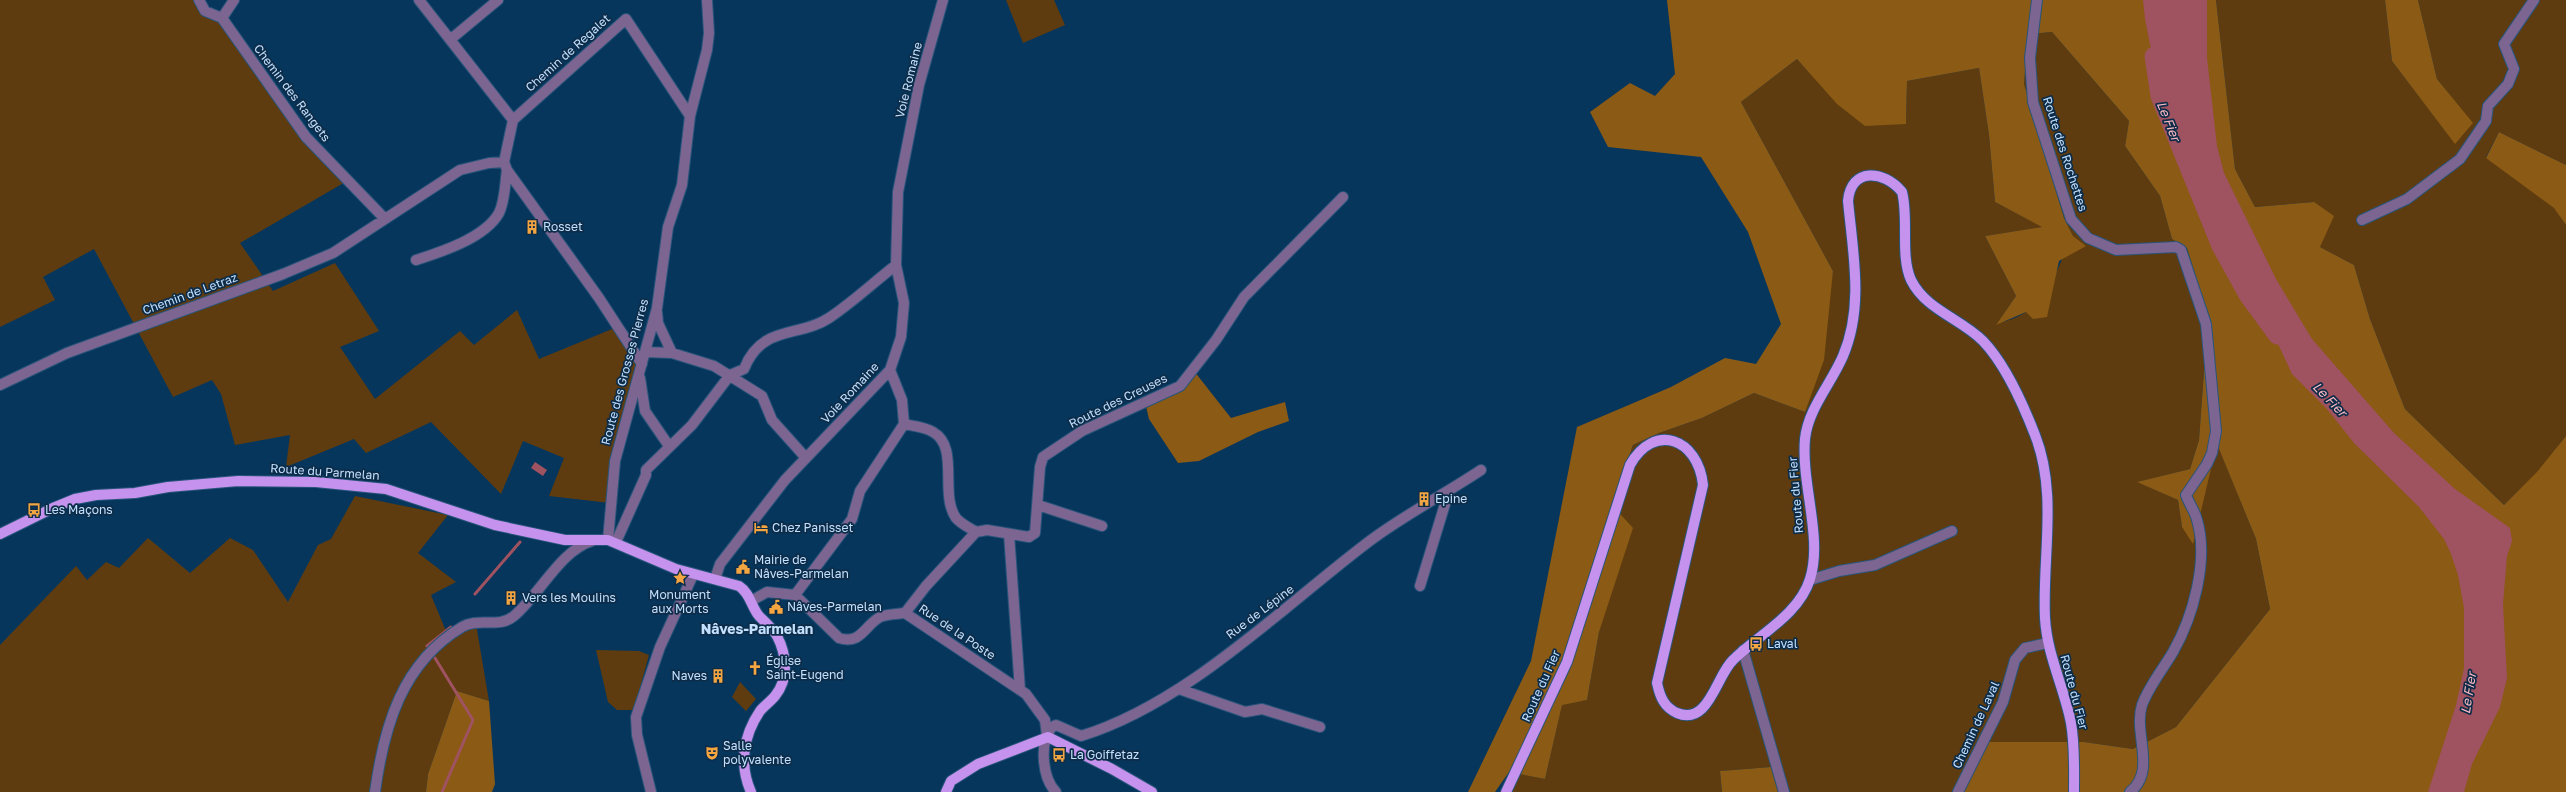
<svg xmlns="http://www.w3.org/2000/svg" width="2566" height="792" font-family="'Golos Text',sans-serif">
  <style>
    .green { fill: #5e3c0f }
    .forest { fill: #8b5a14 }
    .water { fill: #9f5260 }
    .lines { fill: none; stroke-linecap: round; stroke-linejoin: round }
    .stream { stroke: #9f5260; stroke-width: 3 }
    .river { stroke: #9f5260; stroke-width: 17 }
    .minor-casing { stroke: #29557a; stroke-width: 12 }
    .major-casing { stroke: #29557a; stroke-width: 12 }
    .minor { stroke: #7d6591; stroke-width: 10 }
    .major { stroke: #c592ed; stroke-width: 10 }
    .labels { text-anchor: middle; stroke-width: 3.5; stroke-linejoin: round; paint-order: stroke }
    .street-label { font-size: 12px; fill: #c3e0ff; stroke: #0d2c48 }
    .poi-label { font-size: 12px; fill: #c3e0ff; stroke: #0d2c48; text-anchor: start }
    .water-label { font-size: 13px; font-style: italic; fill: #fdb9c3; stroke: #0d2c48 }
    .quarter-label { font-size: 14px; font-weight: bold; fill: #c3e0ff; stroke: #0d2c48 }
  </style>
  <rect width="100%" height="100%" fill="#07365d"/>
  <path class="green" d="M 0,0 L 203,0 L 347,181 L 240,243 L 273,291 L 335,263 L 379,331 L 340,347 L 375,399 L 460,331 L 474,345 L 517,310 L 539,359 L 617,327 L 637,367 L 610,503 L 549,496 L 564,458 L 523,441 L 501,494 L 431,422 L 366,453 L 354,439 L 286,467 L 290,435 L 235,445 L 221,394 L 212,380 L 173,397 L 94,249 L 43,277 L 55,300 L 0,327 Z
    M 1006,0 L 1054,0 L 1065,25 L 1023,43 Z
    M 2216,0 L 2385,0 L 2392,61 L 2455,143 L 2453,99 L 2437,79 L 2418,0 L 2566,0 L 2566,165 L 2499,132 L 2486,157 L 2555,208 L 2566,225 L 2566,436 L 2538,472 L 2504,505 L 2405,409 L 2370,319 L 2354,265 L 2320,247 L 2314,202 L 2255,207 L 2235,169 Z
    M 2052,32 L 2129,121 L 2125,146 L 2160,196 L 2172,239 L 2187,248 L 2208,316 L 2199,440 L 2190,469 L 2138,482 L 2178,500 L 2182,527 L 2217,443 L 2256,539 L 2270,609 L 2176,727 L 2133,749 L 2084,742 L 1963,792 L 1778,792 L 1771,767 L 1720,771 L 1722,792 L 1510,792 L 1520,774 L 1545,779 L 1562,704 L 1587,700 L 1599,632 L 1612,505 L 1633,445 L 1659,433 L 1702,418 L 1754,393 L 1805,412 L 1833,271 L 1741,102 L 1797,59 L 1811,74 L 1906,124 L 1907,81 L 1979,68 L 1989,135 L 1995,202 L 2043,227 L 1985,236 L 2016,296 L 1997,324 C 2005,321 2018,318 2026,312 C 2052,294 2059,262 2073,236 L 2064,218 L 2024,84 L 2028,34 Z
    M 355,496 L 448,515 L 418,553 L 456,582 L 431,595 L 448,636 L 476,624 L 489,701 L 457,691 L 428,774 L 426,792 L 0,792 L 0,645 L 76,566 L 87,580 L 106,562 L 119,568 L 148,538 L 190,573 L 230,538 L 253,550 L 288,602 L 318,545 L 331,539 Z
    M 596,650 L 639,651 L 649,655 L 634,710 L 617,710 L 608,702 Z
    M 740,682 L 756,699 L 746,711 L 732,697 Z"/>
  <path class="forest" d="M 1667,0 L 2216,0 L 2235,169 L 2255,207 L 2314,202 L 2334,216 L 2320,247 L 2354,265 L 2370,319 L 2405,409 L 2504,505 L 2537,472 L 2566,436 L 2566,792 L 1963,792 L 1989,742 L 2084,742 L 2133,749 L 2176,727 L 2270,609 L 2256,539 L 2217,444 L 2193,544 L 2182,527 L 2178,500 L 2137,482 L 2190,469 L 2199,440 L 2208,316 L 2187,248 L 2172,239 L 2160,196 L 2125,146 L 2129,121 L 2052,32 L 2028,34 L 2024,84 L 2064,218 L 2073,236 L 2086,246 L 2059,261 L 2047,317 L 2033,319 L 2026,312 L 1996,325 L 2016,296 L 1985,236 L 2042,227 L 1995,202 L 1989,135 L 1979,68 L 1907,81 L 1906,124 L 1865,126 L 1837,104 L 1797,59 L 1741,102 L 1833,271 L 1824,360 L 1805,412 L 1754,393 L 1702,418 L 1659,433 L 1633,445 L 1612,505 L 1633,528 L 1599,632 L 1587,700 L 1562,705 L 1545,779 L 1509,772 L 1495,792 L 1468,792 L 1531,661 L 1577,427 L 1671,387 L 1725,358 L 1756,364 L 1781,324 L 1748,232 L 1701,157 L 1608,147 L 1590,112 L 1630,83 L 1655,96 L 1675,74 Z
    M 2385,0 L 2418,0 L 2437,79 L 2473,123 L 2455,144 L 2392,61 Z
    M 2499,132 L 2566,165 L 2566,225 L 2554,208 L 2486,158 Z
    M 1194,371 L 1231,418 L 1285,402 L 1289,421 L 1258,432 L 1199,461 L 1178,463 L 1149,419 L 1145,402 L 1180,386 Z
    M 457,691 L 489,701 L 495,784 L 492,792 L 426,792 L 428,774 Z
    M 1771,767 L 1778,792 L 1722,792 L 1720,771 Z"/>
  <path class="water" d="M 2143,0 L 2207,0 L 2207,58 L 2217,146 L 2224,173 L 2276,279 L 2312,339 L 2394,433 L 2455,489 L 2510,528 L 2512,541 L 2507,556 L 2503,604 L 2507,678 L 2500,707 L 2472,764 L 2464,792 L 2428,792 L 2456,705 L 2464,668 L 2464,608 L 2458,575 L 2451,554 L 2444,539 L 2419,507 L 2354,443 L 2327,409 L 2292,374 L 2272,331 L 2248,294 L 2221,246 L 2199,181 L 2160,95 L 2145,19 Z
    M 535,462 L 547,470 L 543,476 L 531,468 Z"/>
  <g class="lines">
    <path class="stream" d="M 475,594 L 520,542
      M 427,646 L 451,627
      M 435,658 L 473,720 L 442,792"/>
    <path class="river" d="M 2153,56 L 2159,96 L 2220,246 L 2247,295 L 2277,336"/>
    <defs>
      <path id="minor" d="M 199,0 L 205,11 L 222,18 L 306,137 L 385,219
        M 419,0 L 513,120
        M 2037,0 L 2030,58 L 2033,102 L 2071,219 L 2088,238 L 2116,250 L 2176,247 L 2181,250 L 2206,324 L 2216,431 L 2212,453 L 2207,464 L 2186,495 C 2189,504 2195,511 2197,520 C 2209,560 2193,617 2173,652 C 2163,669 2149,686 2142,705 C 2133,733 2157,771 2130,792
        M 222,18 L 234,0
        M 451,39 L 498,0
        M 513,120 L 504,162 L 507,170 L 599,298 L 642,364
        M 513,120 L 626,19 L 690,116
        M 2362,220 L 2407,199 L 2460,159 L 2486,121 L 2488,106 L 2508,84 L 2514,69 L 2504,44 L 2534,0
        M 416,260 C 441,252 485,238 499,213 C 505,201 505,183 507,170
        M 657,312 L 658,323 L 672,353
        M 645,352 L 672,353 L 714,366 L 762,396 L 772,420 L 806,458
        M 640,378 L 645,411 L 669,446
        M 0,385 L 67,353 L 283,274 L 333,253 L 460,170 L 489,163 L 504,162
        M 904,424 C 913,426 925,427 933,432 C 960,447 939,494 956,518 C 961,524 970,528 976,532
        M 1038,505 L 1102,526
        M 1009,534 L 1020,690
        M 608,540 L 615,461 L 657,308 L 668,227 L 682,185 L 690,116 L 707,50 L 709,33 L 707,0
        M 616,542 L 646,475 L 646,470 L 692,425 L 730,375 L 744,369 C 762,324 799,338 829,318 C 853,302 874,282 896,265
        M 715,579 L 720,564 L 785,480 L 890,370 L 901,337 L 904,303 L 896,265 L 898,192 L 919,85 L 943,0
        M 1810,580 L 1839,571 L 1875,565 L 1952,531
        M 1420,586 L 1449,491
        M 795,595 L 839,638 C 861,645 864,626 880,617 C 887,614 898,614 905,613 L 1026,694 L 1045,720 L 1047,736
        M 795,595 L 852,519 L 860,491 L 904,424 L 902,400 L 890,370
        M 751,601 L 767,592 L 795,595
        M 905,613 L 926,586 L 976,532 L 987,530 L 1029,537 L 1035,533 L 1040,467 L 1043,457 L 1082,431 L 1180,386 L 1216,340 L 1244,297 L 1343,197
        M 1743,650 L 1784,792
        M 1179,689 L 1245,712 L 1262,709 L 1320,727
        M 375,792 C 384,726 402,663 462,627 C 478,617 499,629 514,616 C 540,594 561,550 592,541
        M 651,792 L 637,735 L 636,717 L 660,647 L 693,575
        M 1056,792 C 1042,778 1039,742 1052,727 L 1056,725 L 1081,736 C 1188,703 1283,606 1371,540 C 1406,514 1445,494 1481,470
        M 1958,792 L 2003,702 L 2015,660 L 2025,648 L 2048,643"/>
      <path id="major" d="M 0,534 L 53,508 L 75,499 L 96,495 L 135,493 L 168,487 L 238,481 L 316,482 L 386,489 L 495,525 L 565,540 L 608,540 L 676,569 L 739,586 C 750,593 751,606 759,616 C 765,622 773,629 777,636 C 787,655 789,679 775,696 C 770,702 764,706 760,711 C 743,736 739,765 751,792
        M 946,792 L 951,781 L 978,764 L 1048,737 L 1112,769 L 1152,792
        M 1506,792 L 1567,662 L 1630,465 C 1654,422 1698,438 1703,485 L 1657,683 C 1660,697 1664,707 1677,713 C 1709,726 1716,676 1733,660 C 1758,635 1799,615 1810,579 C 1823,538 1801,484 1805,439 C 1808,409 1831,384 1843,356 C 1864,307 1853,253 1848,201 C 1851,167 1884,170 1902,192 C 1909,218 1900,256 1911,280 C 1926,310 1960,318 1983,341 C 2006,365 2023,404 2035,435 C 2058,493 2042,558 2045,618 C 2047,655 2064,687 2071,723 C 2075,746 2074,769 2074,792"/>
    </defs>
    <use href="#minor" class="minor-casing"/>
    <use href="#major" class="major-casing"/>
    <use href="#minor" class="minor"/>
    <use href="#major" class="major"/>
  </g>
  <defs>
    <symbol id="building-bare" viewBox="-9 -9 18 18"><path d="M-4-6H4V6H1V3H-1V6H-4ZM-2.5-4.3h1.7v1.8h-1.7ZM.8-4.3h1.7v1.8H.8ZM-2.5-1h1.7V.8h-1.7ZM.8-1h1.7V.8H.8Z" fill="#f2a541" stroke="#0d2c48" stroke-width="2.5" paint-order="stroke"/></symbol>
    <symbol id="bus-bare" viewBox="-9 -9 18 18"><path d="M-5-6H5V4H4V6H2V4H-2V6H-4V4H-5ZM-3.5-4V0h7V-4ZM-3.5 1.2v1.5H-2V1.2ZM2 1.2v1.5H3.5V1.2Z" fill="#f2a541" stroke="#0d2c48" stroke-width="2.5" paint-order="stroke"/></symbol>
    <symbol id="hotel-bare" viewBox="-9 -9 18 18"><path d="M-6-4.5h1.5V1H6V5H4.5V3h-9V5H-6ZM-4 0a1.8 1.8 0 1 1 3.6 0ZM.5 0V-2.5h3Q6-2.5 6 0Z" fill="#f2a541" stroke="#0d2c48" stroke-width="2.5" paint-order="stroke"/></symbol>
    <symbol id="civic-bare" viewBox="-9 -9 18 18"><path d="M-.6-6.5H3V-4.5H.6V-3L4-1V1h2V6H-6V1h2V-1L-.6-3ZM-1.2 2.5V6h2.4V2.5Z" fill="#f2a541" stroke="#0d2c48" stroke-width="2.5" paint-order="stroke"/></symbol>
    <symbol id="sight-bare" viewBox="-9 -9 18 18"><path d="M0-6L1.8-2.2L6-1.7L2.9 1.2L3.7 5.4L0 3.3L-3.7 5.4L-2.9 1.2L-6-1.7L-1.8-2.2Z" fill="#f2a541" stroke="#0d2c48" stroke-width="2.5" paint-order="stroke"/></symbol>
    <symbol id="church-bare" viewBox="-9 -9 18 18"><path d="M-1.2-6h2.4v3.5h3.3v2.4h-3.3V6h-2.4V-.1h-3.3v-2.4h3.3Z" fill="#f2a541" stroke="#0d2c48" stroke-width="2.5" paint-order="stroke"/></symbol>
    <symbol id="theatre-bare" viewBox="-9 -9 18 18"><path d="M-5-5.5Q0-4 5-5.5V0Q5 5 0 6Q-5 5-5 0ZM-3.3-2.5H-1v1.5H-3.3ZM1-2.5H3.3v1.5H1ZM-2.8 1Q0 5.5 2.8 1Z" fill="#f2a541" stroke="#0d2c48" stroke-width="2.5" paint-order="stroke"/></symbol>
  </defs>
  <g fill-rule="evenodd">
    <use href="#building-bare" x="522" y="217" width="20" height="20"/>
    <use href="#building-bare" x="1414" y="489" width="20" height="20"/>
    <use href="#bus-bare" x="24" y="500" width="20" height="20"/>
    <use href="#hotel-bare" x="751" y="518" width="20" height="20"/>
    <use href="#civic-bare" x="733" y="557" width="20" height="20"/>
    <use href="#sight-bare" x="670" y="568" width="20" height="20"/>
    <use href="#building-bare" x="501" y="588" width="20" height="20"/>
    <use href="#civic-bare" x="766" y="597" width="20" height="20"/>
    <use href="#bus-bare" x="1746" y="634" width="20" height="20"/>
    <use href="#church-bare" x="745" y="658" width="20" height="20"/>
    <use href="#building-bare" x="708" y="666" width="20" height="20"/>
    <use href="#theatre-bare" x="702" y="743" width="20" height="20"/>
    <use href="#bus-bare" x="1049" y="745" width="20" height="20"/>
  </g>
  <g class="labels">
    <g class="street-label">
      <text transform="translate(568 53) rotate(-42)" y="4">Chemin de Regalet</text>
      <text transform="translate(909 80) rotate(-76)" y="4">Voie Romaine</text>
      <text transform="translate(292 93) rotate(53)" y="4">Chemin des Rangets</text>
      <text transform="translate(2065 154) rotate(72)" y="4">Route des Rochettes</text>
      <text transform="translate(190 294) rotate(-20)" y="4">Chemin de Letraz</text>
      <text transform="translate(625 372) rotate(-75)" y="4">Route des Grosses Pierres</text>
      <text transform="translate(850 393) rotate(-47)" y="4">Voie Romaine</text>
      <text transform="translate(1118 401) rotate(-26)" y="4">Route des Creuses</text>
      <text transform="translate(325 472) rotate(4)" y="4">Route du Parmelan</text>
      <text transform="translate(1796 495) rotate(-95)" y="4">Route du Fier</text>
      <text transform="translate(1260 612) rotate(-37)" y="4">Rue de Lépine</text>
      <text transform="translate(957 632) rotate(34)" y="4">Rue de la Poste</text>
      <text transform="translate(1541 686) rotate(-66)" y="4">Route du Fier</text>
      <text transform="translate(2074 692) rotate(75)" y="4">Route du Fier</text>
      <text transform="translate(1976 725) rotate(-65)" y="4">Chemin de Laval</text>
    </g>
    <g class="poi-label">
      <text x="543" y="231">Rosset</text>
      <text x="1435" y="503">Epine</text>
      <text x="45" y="514">Les Maçons</text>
      <text x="772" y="532">Chez Panisset</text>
      <text x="754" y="564">Mairie de<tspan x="754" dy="14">Nâves-Parmelan</tspan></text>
      <text x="680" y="599" text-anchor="middle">Monument<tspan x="680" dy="14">aux Morts</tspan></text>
      <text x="522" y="602">Vers les Moulins</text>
      <text x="787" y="611">Nâves-Parmelan</text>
      <text x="1767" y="648">Laval</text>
      <text x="766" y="665">Église<tspan x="766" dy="14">Saint-Eugend</tspan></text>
      <text x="707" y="680" text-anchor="end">Naves</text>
      <text x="723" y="750">Salle<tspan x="723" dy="14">polyvalente</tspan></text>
      <text x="1070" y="759">La Goiffetaz</text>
    </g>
    <g class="water-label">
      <text transform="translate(2169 121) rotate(68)" y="5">Le Fier</text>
      <text transform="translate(2330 399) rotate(46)" y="5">Le Fier</text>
      <text transform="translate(2468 693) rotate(-81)" y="5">Le Fier</text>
    </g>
    <g class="quarter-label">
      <text x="757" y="634">Nâves-Parmelan</text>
    </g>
  </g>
</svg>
